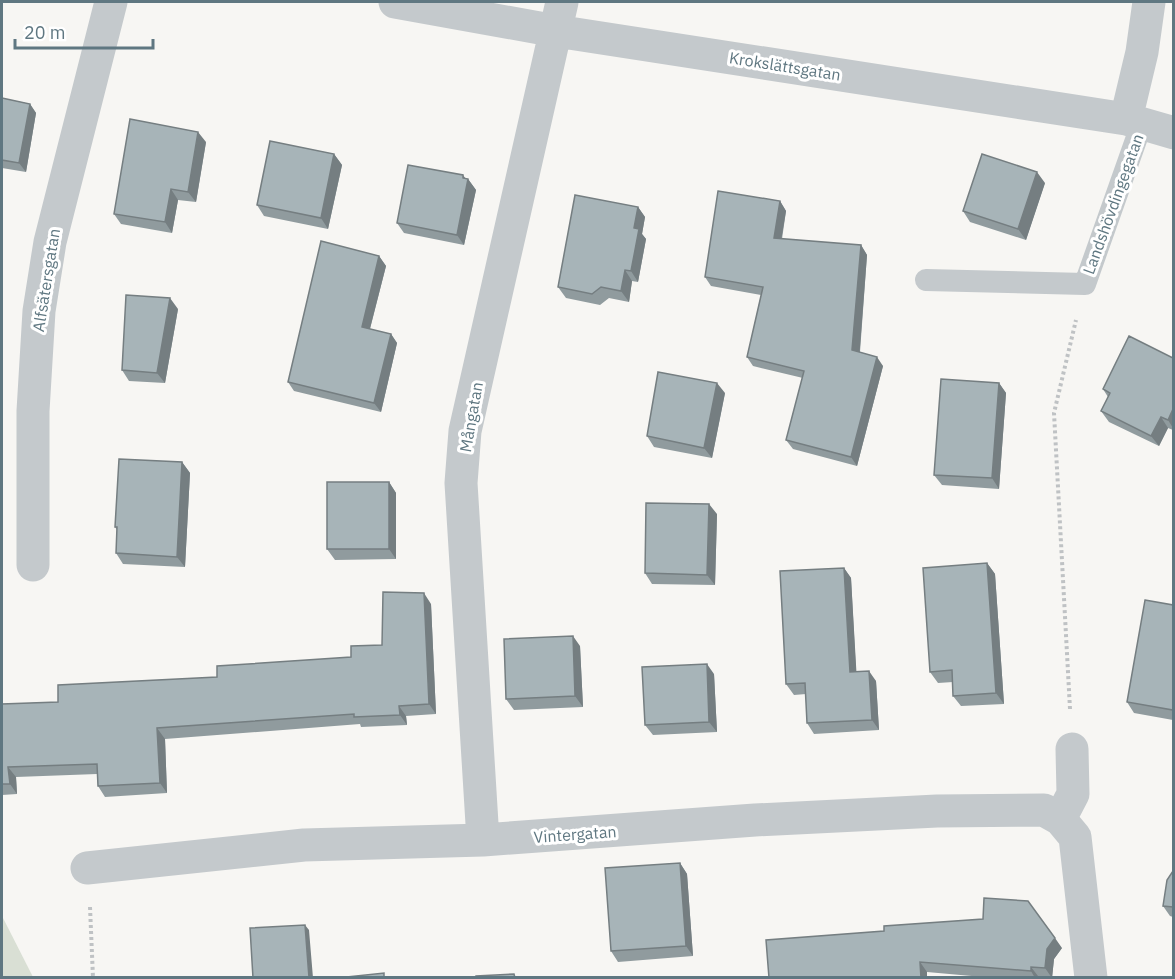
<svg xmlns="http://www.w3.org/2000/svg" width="1175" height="979" font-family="'IBM Plex Sans',sans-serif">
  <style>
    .green { fill: #d9dfd4 }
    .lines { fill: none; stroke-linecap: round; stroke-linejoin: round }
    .path { stroke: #bfc2c4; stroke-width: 4; stroke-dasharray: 3 3; stroke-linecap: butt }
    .lane { stroke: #c4c9cc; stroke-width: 22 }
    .street { stroke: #c4c9cc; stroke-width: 33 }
    .wall { fill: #909b9e }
    .shaded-wall { fill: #757e81 }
    .building { fill: #a7b4b8; stroke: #757e81; stroke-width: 1.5 }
    .labels { text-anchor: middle; stroke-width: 6; stroke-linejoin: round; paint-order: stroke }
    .street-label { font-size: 16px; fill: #5f7781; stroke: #fff }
  </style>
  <rect width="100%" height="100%" fill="#f7f6f3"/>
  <path class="green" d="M 2,916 L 33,977 L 2,977 Z"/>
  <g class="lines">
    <path class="path" d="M 1070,709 L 1054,413 L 1076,320
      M 90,907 L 93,978"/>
    <path class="lane" d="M 926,280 L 1085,284 L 1142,123"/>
    <path class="street" d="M 395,2 L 556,31 L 1126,119 L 1174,133
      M 1126,119 L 1142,52 L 1149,2
      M 33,565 L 33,411 L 39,311 L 50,242 L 111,2
      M 1072,749 L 1073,794 L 1060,819 L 1075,837 L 1091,978
      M 483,840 L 461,483 L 465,431 L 562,2
      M 87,868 L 304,845 L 483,840 L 755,820 L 937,811 L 1044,810 L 1060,819"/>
  </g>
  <path class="wall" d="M 2,98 L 30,104 L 36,113 L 26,172 L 2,168 Z
    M 206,142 L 196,202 L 178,200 L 172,233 L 121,224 L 114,214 Z
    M 334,154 L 342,165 L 328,229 L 264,216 L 257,205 Z
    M 465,178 L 468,179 L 476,190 L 464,245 L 404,233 L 397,223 Z
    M 1045,183 L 1026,240 L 970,222 L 963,211 Z
    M 780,201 L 786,211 L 782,239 L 861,245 L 867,255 L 860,352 L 883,366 L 857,466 L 793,449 L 786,440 L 803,378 L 753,366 L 747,357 L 761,295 L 711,286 L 705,277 Z
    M 638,207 L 645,217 L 642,234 L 646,239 L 638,282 L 632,281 L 629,302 L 609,298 L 600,305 L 566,298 L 558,287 Z
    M 379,256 L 386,266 L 370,329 L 391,334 L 397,343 L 381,412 L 294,391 L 288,382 Z
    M 178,309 L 165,383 L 129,381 L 122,370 Z
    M 1173,358 L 1173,430 L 1168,428 L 1159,446 L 1109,422 L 1101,411 L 1108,397 L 1103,389 Z
    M 999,383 L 1006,393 L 999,489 L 942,485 L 934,475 Z
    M 725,393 L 712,458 L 654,447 L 647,436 Z
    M 182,462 L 190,473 L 185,567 L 123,564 L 116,553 L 117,530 L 115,527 Z
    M 389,482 L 396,493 L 396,559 L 335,560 L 327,549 Z
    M 717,514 L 715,585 L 652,584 L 645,573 Z
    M 987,563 L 995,574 L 1004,704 L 961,706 L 953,696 L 953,682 L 938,683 L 930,672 Z
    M 844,568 L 851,578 L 856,671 L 876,681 L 879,730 L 814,734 L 807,723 L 806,694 L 794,695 L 786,684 Z
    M 431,604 L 436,714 L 406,716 L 407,725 L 361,727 L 360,724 L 165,739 L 167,793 L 105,797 L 98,786 L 97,774 L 16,777 L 17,794 L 2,795 L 2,704 L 58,702 L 351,657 L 382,645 Z
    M 1173,605 L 1173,720 L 1134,713 L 1127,702 Z
    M 580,646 L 583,707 L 514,710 L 506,699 Z
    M 714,674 L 717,732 L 653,735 L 645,725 Z
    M 680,863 L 687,874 L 693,956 L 618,962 L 611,951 Z
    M 1173,871 L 1173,917 L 1170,916 L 1163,906 Z
    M 1062,948 L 1054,959 L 1052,978 L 1038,976 L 1038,978 L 994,978 L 927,972 L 927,978 L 769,978 Z"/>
  <path class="shaded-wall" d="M 30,104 L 36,113 L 26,172 L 19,163 Z
    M 198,132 L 206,142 L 196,202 L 188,192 Z
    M 334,154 L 342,165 L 328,229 L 321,218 Z
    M 1037,172 L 1045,183 L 1026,240 L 1018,229 Z
    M 463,175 L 468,182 L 468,179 L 476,190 L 464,245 L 457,235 Z
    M 171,189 L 178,200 L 172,233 L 165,222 Z
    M 780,201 L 786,211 L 780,247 L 774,238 Z
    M 638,207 L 645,217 L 642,234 L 646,239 L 638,282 L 631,271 L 634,228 Z
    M 861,245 L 867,255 L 859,360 L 852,350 Z
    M 379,256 L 386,266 L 368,336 L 362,327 Z
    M 625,270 L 632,281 L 629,302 L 621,291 Z
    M 170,298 L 178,309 L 165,383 L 157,373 Z
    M 391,334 L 397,343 L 381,412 L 374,403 Z
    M 877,357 L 883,366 L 857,466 L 851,457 Z
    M 717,383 L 725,393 L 712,458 L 704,448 Z
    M 999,383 L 1006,393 L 999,489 L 992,478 Z
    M 1173,409 L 1173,428 L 1168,420 Z
    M 1161,417 L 1168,428 L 1159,446 L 1151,436 Z
    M 182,462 L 190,473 L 185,567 L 177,557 Z
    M 389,482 L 396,493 L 396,559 L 389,549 Z
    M 709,504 L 717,514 L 715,585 L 707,575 Z
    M 987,563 L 995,574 L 1004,704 L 996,693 Z
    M 844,568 L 851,578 L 857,682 L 850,672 Z
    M 424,593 L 431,604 L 436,714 L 429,704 Z
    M 573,636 L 580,646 L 583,707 L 575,696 Z
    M 707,664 L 714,674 L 717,732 L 709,722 Z
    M 869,671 L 876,681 L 879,730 L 872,720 Z
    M 399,706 L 406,716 L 407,725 L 400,715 Z
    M 157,728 L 165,739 L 167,793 L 160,783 Z
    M 8,767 L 16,777 L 17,794 L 10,784 Z
    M 680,863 L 687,874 L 693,956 L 686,946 Z
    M 305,925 L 309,930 L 313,978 L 309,978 Z
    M 1055,938 L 1062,948 L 1054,959 L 1052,978 L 1045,968 L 1047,949 Z
    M 920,962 L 927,972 L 927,978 L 921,978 Z
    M 1031,967 L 1038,976 L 1038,978 L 1035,978 L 1031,971 Z"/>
  <path class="building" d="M 2,98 L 30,104 L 19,163 L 2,160 Z
    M 130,119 L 198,132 L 188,192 L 171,189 L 165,222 L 114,214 Z
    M 270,141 L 334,154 L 321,218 L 257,205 Z
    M 982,154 L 1037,172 L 1018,229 L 963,211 Z
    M 408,165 L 463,175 L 463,178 L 468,179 L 457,235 L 397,223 Z
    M 718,191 L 780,201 L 774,238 L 861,245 L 852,350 L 877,357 L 851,457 L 786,440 L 804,371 L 747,357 L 763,287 L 705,277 Z
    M 575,195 L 638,207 L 634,228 L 639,229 L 631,271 L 625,270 L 621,291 L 601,287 L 592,294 L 558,287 Z
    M 321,241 L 379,256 L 362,327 L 391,334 L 374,403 L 288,382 Z
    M 126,295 L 170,298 L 157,373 L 122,370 Z
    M 1129,336 L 1173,358 L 1173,409 L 1168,420 L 1161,417 L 1151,436 L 1101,411 L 1110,393 L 1103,389 Z
    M 658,372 L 717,383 L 704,448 L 647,436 Z
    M 941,379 L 999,383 L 992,478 L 934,475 Z
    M 119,459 L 182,462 L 177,557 L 116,553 L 117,527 L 115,527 Z
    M 327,482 L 389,482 L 389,549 L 327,549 Z
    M 646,503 L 709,504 L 707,575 L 645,573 Z
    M 987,563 L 996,693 L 953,696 L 952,670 L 930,672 L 923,568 Z
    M 844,568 L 850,672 L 869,671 L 872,720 L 807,723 L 805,683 L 786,684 L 780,571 Z
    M 383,592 L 424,593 L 429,704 L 399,706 L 400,715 L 354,717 L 354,714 L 157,728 L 160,783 L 98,786 L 97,764 L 8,767 L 10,784 L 2,784 L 2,704 L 58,702 L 58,685 L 217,677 L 217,666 L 351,657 L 351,646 L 382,645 Z
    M 1145,600 L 1173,605 L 1173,710 L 1127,702 Z
    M 573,636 L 575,696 L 506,699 L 504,639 Z
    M 707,664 L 709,722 L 645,725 L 642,667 Z
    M 680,863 L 686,946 L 611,951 L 605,868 Z
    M 1173,871 L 1173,907 L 1163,906 L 1167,880 Z
    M 984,898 L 1028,901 L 1055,938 L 1047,949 L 1045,968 L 1031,967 L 1031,971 L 920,962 L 921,978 L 769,978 L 766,940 L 884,931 L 884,926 L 983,919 Z
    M 305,925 L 309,978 L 253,978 L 250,928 Z
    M 384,973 L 384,978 L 337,978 Z
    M 514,974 L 515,978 L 476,978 L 476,976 Z"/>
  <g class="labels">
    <g class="street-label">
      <text transform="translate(785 66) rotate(9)" y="6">Krokslättsgatan</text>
      <text transform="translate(1113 204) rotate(-70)" y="6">Landshövdingegatan</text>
      <text transform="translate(46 280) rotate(-81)" y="6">Alfsätersgatan</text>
      <text transform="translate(471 417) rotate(-80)" y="6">Mångatan</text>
      <text transform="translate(575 834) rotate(-4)" y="6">Vintergatan</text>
    </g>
  </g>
  <rect width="1175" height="979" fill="none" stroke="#5f7781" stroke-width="6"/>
  <path d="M15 39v9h138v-9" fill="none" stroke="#5f7781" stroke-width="3"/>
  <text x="24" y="39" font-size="18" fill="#5f7781" stroke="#ffffff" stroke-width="4.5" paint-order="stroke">20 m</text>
</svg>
